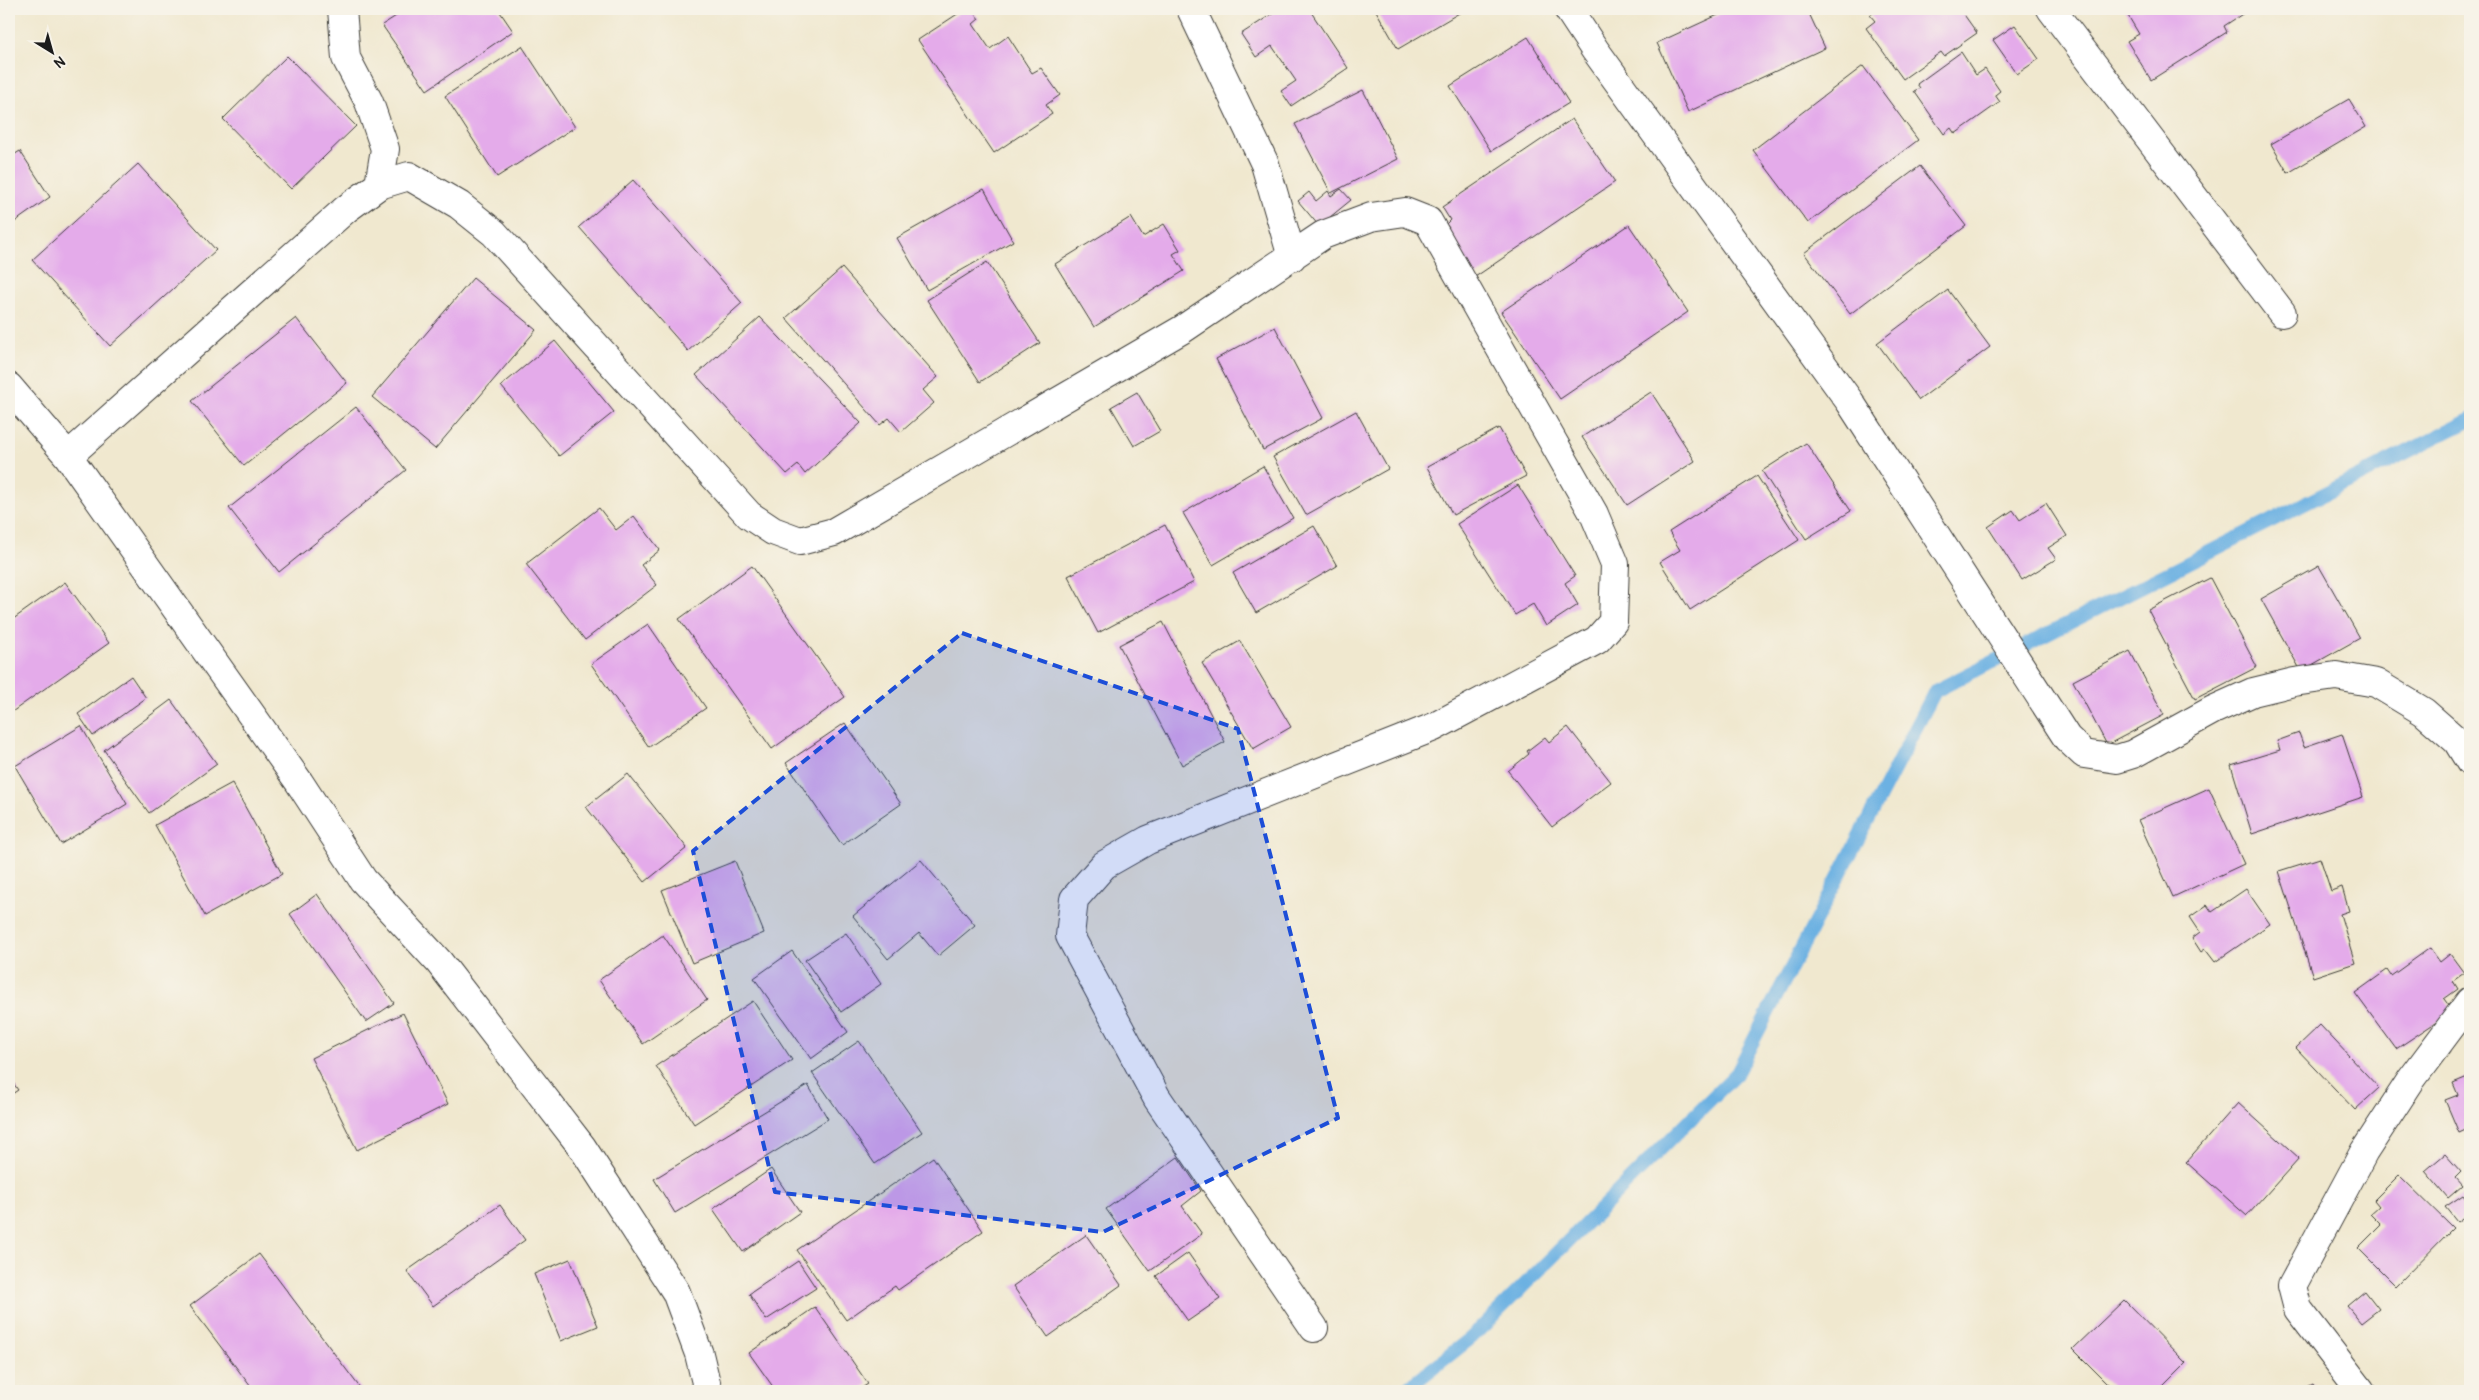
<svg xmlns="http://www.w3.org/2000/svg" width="2479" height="1400" font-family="Pangolin,sans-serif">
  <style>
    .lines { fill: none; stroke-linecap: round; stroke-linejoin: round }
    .stream { stroke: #6cb1e2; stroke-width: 14 }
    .building { fill: #e4abea }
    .minor-casing { stroke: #3c3b37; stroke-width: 30 }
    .minor { stroke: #fff; stroke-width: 28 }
    .marked { fill: #1d4ed8; fill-opacity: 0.2; stroke: #1d4ed8; stroke-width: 4; stroke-dasharray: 10 6; stroke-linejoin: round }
  </style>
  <rect width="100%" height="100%" fill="#f7f3e8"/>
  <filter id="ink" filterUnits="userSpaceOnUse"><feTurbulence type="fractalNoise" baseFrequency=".02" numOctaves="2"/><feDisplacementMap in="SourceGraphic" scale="10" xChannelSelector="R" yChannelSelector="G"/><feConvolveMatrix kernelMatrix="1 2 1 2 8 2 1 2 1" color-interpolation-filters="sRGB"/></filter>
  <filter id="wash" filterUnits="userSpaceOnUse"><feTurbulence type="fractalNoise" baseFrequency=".0096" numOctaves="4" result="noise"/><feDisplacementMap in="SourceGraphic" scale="20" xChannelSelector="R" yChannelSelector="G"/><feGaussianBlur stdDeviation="1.12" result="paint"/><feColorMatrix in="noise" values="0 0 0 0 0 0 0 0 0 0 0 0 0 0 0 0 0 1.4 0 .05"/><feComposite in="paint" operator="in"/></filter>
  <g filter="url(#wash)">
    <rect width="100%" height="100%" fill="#f0e8cf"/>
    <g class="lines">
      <path class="stream" d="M 1404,1391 L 1471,1338 L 1736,1074 L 1935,691 L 2470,420"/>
    </g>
    <g id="blocks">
      <path class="building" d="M 407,9 L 498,9 L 513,31 L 427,90 L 382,25 Z
        M 965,9 L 972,9 L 979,19 L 973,24 L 990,49 L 1008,36 L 1032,73 L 1041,68 L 1060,95 L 1046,105 L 1052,114 L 994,153 L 918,40 Z
        M 1280,9 L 1309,9 L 1348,68 L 1291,106 L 1281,91 L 1296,81 L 1272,46 L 1256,57 L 1241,34 Z
        M 1375,9 L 1466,9 L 1398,49 Z
        M 1731,9 L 1807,9 L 1825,48 L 1688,112 L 1657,43 Z
        M 1878,9 L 1960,9 L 1977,33 L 1944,56 L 1941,52 L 1903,79 L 1866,28 L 1875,21 L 1870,15 Z
        M 2124,9 L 2250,9 L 2224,26 L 2227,32 L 2151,80 L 2127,41 L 2139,34 Z
        M 2015,25 L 2039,59 L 2017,74 L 1993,40 Z
        M 1528,37 L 1569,103 L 1491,151 L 1450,86 Z
        M 522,46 L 575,127 L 497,177 L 445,96 Z
        M 1961,52 L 1976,75 L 1985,69 L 2000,91 L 1995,95 L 2000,102 L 1955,134 L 1951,128 L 1944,134 L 1914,91 L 1920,88 L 1917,84 Z
        M 287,56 L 356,126 L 291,189 L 223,119 Z
        M 1863,66 L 1918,140 L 1808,223 L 1753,150 Z
        M 1363,90 L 1398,159 L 1331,193 L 1295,124 Z
        M 2349,99 L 2366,127 L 2288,173 L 2271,144 Z
        M 1572,119 L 1615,182 L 1475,277 L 1445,231 L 1449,228 L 1446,224 L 1450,220 L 1442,207 Z
        M 20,151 L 50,197 L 9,226 L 9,158 Z
        M 138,164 L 216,250 L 110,346 L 32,260 Z
        M 1920,166 L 1966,226 L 1850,314 L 1804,253 Z
        M 633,180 L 742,303 L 688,351 L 579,227 Z
        M 984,189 L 1013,241 L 927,290 L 897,238 Z
        M 1341,189 L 1351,200 L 1319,226 L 1298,201 L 1309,192 L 1316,201 L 1328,191 L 1331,196 Z
        M 1131,217 L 1143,237 L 1164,224 L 1180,250 L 1173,254 L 1184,271 L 1094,327 L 1055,264 Z
        M 1629,225 L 1688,312 L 1560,399 L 1501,312 Z
        M 987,262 L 1040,343 L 980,382 L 927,300 Z
        M 842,268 L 938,377 L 923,390 L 934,403 L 901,432 L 889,418 L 880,425 L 786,318 Z
        M 473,278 L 536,330 L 435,449 L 372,397 Z
        M 1948,290 L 1990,347 L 1919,400 L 1877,343 Z
        M 760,317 L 861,423 L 805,474 L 798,465 L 787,474 L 696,375 Z
        M 296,318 L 347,383 L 244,466 L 192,401 Z
        M 1275,327 L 1323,418 L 1263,450 L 1216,359 Z
        M 555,341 L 614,412 L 559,456 L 501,386 Z
        M 1137,392 L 1160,431 L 1134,446 L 1111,407 Z
        M 1651,392 L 1695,461 L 1627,505 L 1582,437 Z
        M 356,407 L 406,470 L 279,572 L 229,508 Z
        M 1356,411 L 1388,469 L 1306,515 L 1273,457 Z
        M 1499,428 L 1526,476 L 1453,515 L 1427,467 Z
        M 1806,443 L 1851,511 L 1806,539 L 1762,471 Z
        M 1263,466 L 1293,518 L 1213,565 L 1183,513 Z
        M 1757,476 L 1799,540 L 1690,610 L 1660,562 L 1680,550 L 1669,532 Z
        M 1518,485 L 1575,576 L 1565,583 L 1578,605 L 1546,626 L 1533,604 L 1515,615 L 1457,524 Z
        M 2046,503 L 2067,536 L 2048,548 L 2056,559 L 2022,580 L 1988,527 L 2013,510 L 2020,520 Z
        M 599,508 L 616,530 L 634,516 L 660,550 L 641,565 L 657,585 L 585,640 L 526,564 Z
        M 1165,525 L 1194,582 L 1098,633 L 1068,576 Z
        M 1314,526 L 1337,566 L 1256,613 L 1233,573 Z
        M 752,566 L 845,697 L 772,749 L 679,619 Z
        M 2319,566 L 2360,638 L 2301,671 L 2261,599 Z
        M 2210,578 L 2257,667 L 2195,699 L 2148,610 Z
        M 65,582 L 109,643 L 9,714 L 9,622 Z
        M 1163,622 L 1225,742 L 1182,765 L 1119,645 Z
        M 648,624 L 706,708 L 649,747 L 591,664 Z
        M 1240,641 L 1291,727 L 1253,749 L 1202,663 Z
        M 2130,651 L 2164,715 L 2107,745 L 2073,681 Z
        M 131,676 L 146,698 L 93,736 L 78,714 Z
        M 171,700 L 217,764 L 149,813 L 104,750 Z
        M 845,723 L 901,804 L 842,845 L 786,763 Z
        M 81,726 L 127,804 L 61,844 L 15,766 Z
        M 1568,727 L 1611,782 L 1552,827 L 1508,771 L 1529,754 L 1527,751 L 1545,737 L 1549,742 Z
        M 2299,733 L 2304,747 L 2342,734 L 2363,797 L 2252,834 L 2231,765 L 2280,750 L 2277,741 Z
        M 628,774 L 687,848 L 645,882 L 586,807 Z
        M 232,783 L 282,874 L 205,916 L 155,825 Z
        M 2209,788 L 2244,864 L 2173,897 L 2138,820 Z
        M 2320,858 L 2331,891 L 2342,887 L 2349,911 L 2340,914 L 2355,963 L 2313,977 L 2279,871 Z
        M 921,860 L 975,925 L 938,956 L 919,933 L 888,959 L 853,916 Z
        M 735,861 L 764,933 L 692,963 L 662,890 Z
        M 2246,889 L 2270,924 L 2215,962 L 2205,949 L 2201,952 L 2192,938 L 2200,932 L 2190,917 L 2207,905 L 2212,912 Z
        M 317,894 L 394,1003 L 366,1022 L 290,914 Z
        M 846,933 L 881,984 L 841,1012 L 805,960 Z
        M 663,935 L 707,1000 L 643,1044 L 599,980 Z
        M 2430,948 L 2440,962 L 2450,954 L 2464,973 L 2453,981 L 2458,989 L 2444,999 L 2453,1011 L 2396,1049 L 2355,993 L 2387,970 L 2391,976 Z
        M 792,951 L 848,1032 L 811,1059 L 754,978 Z
        M 753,1001 L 792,1060 L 694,1124 L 656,1066 Z
        M 403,1013 L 448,1104 L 357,1150 L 311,1058 Z
        M 2320,1025 L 2379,1088 L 2355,1110 L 2296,1048 Z
        M 859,1041 L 922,1132 L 875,1164 L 812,1073 Z
        M 2470,1076 L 2470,1128 L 2459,1133 L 2445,1100 L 2458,1095 L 2453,1083 Z
        M 9,1077 L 18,1090 L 9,1096 Z
        M 808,1085 L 828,1119 L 675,1213 L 654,1179 Z
        M 2238,1103 L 2299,1158 L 2247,1216 L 2186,1162 Z
        M 2445,1154 L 2461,1172 L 2455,1178 L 2462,1186 L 2448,1198 L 2425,1171 Z
        M 933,1157 L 983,1231 L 898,1290 L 895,1286 L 846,1320 L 797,1250 Z
        M 1178,1157 L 1201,1191 L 1182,1206 L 1202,1234 L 1150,1271 L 1106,1209 Z
        M 771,1169 L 800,1212 L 743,1252 L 713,1209 Z
        M 2399,1175 L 2453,1228 L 2396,1286 L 2358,1248 L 2381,1225 L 2370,1214 L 2379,1206 L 2374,1200 Z
        M 2463,1195 L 2470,1204 L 2470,1212 L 2457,1222 L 2445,1207 Z
        M 500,1205 L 525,1240 L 433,1306 L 407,1271 Z
        M 1086,1235 L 1121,1285 L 1048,1337 L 1013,1286 Z
        M 1188,1253 L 1220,1299 L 1188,1321 L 1156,1276 Z
        M 259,1254 L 361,1389 L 358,1391 L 254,1391 L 190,1306 Z
        M 570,1259 L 598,1326 L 561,1341 L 534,1274 Z
        M 798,1261 L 816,1288 L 766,1320 L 749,1294 Z
        M 2365,1291 L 2379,1309 L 2361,1323 L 2347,1306 Z
        M 2124,1300 L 2186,1363 L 2158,1391 L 2115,1391 L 2073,1349 Z
        M 815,1307 L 868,1384 L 857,1391 L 776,1391 L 749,1353 Z
        M 2313,1384 L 2317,1391 L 2300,1391 Z"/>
    </g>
  </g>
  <g filter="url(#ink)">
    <use href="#blocks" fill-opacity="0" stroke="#3c3b37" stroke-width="1"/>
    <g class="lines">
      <defs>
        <path id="minor" d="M 342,9 L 346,58 L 369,102 L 385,149 L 379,185
          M 1191,9 L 1265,164 L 1292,257
          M 1568,9 L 1595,50 L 1850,402 L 2067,738 L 2084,754 L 2117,759 L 2133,754 L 2213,710 L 2253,692 L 2294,682 L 2336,676 L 2376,683 L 2424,712 L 2457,741 L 2470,762
          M 2051,9 L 2282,313
          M 9,387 L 68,456 L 299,782 L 363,880 L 439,962 L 582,1147 L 676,1292 L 699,1354 L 708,1391
          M 68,456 L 346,209 L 379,185 L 409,176 L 459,205 L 494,233 L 749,515 L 773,531 L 800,541 L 834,532 L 1183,329 L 1323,235 L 1371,217 L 1405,212 L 1428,221 L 1594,514 L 1615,564 L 1613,622 L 1597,640 L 1434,727 L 1148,840 L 1104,865 L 1074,899 L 1070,936 L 1157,1098 L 1314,1328
          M 2361,1391 L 2298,1309 L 2292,1286 L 2364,1152 L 2411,1080 L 2470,1001"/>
      </defs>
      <use href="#minor" class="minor-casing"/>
      <use href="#minor" class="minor"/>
    </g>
  </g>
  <path class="marked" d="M 962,633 L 1238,729 L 1338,1118 L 1103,1232 L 775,1192 L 693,851 Z"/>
  <rect width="2479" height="1400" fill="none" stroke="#f7f3e8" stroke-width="30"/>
  <g transform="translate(52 52) rotate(143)" stroke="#f7f3e8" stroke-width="4" paint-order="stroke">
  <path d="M0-4L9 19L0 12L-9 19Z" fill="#1c1c1c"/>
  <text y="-8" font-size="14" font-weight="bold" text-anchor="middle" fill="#1c1c1c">N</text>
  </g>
</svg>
